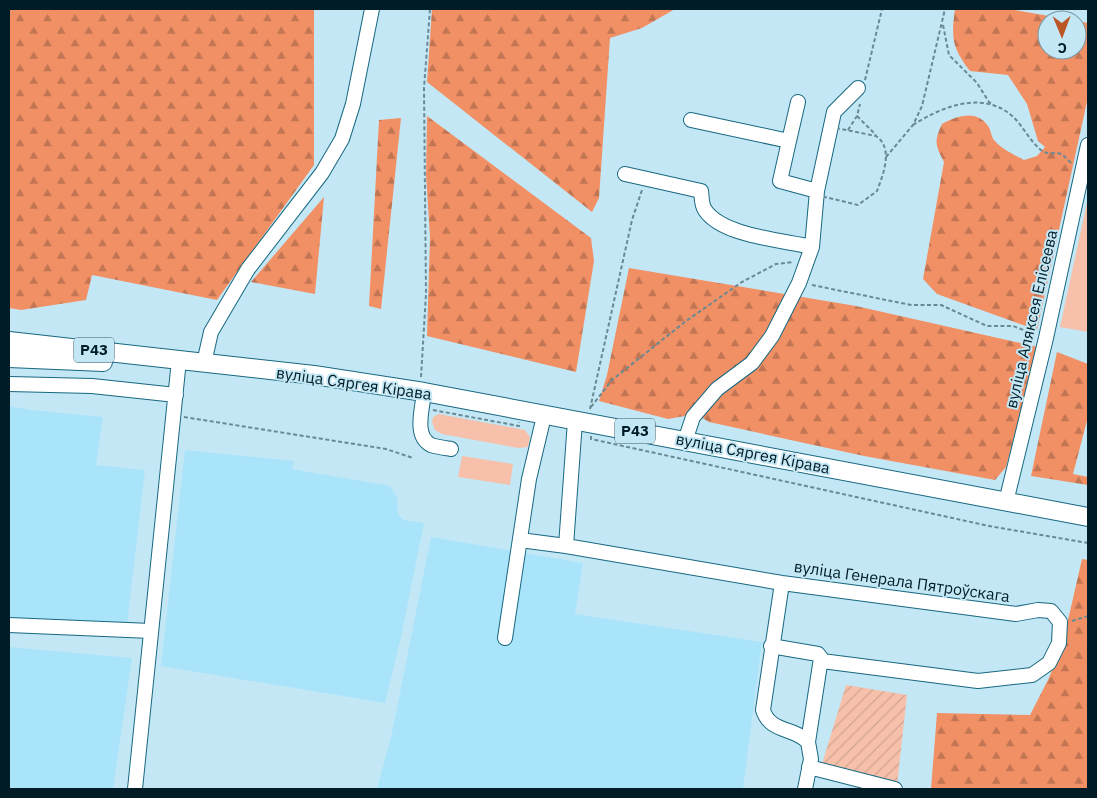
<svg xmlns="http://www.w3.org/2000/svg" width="1097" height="798" font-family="'IBM Plex Sans',sans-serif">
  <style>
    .built { fill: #a9e4fb }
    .grass { fill: #f6c0aa }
    .forest { fill: url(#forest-firs) }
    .garden { fill: url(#garden-furrows) }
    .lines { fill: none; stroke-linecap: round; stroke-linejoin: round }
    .minor-casing { stroke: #176880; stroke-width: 16 }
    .major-casing { stroke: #176880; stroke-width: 20 }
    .path { stroke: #698995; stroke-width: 2; stroke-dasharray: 4 2.5; stroke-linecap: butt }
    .minor { stroke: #fff; stroke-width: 14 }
    .major { stroke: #fff; stroke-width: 18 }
    .labels { text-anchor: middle; stroke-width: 4; stroke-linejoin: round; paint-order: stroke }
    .shield { fill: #c4e7f5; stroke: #3b5964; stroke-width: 1 }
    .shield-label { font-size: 15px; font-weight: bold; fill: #001c26 }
    .street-label { font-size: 16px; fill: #001c26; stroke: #c4e7f5 }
  </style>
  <defs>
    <pattern id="forest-firs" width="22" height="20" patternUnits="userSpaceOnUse" patternTransform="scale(1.25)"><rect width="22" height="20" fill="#f29065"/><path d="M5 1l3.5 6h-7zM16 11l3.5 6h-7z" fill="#c27553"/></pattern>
    <pattern id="garden-furrows" width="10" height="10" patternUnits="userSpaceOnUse" patternTransform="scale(1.25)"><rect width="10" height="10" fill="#f6c0aa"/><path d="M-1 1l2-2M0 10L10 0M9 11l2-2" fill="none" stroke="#d1a492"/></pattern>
  </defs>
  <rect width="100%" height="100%" fill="#c4e7f5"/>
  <path class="built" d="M 9,406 L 31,410 L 103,417 L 96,465 L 145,470 L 127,625 L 9,618 Z
    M 185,450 L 294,461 L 292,469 L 390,486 L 397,498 L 398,514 L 404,520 L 424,523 L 401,637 L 385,703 L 161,666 Z
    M 431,537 L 583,563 L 575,614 L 762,642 L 743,789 L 377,789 L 392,733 Z
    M 9,647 L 132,658 L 113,789 L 9,789 Z"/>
  <path class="grass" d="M 1088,198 L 1088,332 L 1060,327 Z
    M 439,414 L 525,430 L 530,437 L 528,447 L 518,448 L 442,434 L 435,430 L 432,422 L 433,417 Z
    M 462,456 L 513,464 L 510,485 L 458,477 Z"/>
  <path class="forest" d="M 9,9 L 314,9 L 314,165 L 217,300 L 92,275 L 86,300 L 21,310 L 9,308 Z
    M 432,9 L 675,9 L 642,28 L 610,38 L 599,198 L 592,212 L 427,82 Z
    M 955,9 L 1009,9 L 1072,20 L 1047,20 L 1047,50 L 1077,50 L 1077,21 L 1088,23 L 1088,97 L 1037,330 L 937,294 L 923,279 L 944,162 C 935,145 934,141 942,124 C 957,116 976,109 988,126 C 991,130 991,136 994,140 C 1001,149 1015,155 1024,160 L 1037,156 L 1045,147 L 1038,141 L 1027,104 L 1008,75 L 970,71 C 952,48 951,38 955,9 Z
    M 427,116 L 591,238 L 594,261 L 576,372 L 427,336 L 430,237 L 426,175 Z
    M 401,118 L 381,309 L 369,306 L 379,120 Z
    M 324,197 L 315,294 L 251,282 Z
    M 629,268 L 856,306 L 1038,347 L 1006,467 L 995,480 L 864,456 L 709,422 L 696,414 L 668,419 L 599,401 L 607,375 Z
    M 1057,352 L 1088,364 L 1088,417 L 1073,474 L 1088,477 L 1088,485 L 1031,476 Z
    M 1082,559 L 1088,560 L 1088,789 L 931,789 L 937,713 L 1030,715 L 1049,678 L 1063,642 Z"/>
  <path class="garden" d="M 846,685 L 907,695 L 897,785 L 822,764 Z"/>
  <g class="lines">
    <defs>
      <path id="minor" d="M 691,120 L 789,141 L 780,181 L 817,191
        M 789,141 L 798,102
        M 625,174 L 701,191 C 702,197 701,204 705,210 C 722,236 782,240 812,247
        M 204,363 L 211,332 L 248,269 L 322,173 L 342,139 L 353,104 L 372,9
        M 9,384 L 92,386 L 176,395
        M 424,392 C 423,407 413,436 431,445 C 437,447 445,448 451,449
        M 575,421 L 566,546 L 782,583 L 1016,614 L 1038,610 L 1051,611 L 1060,622 L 1059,643 L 1049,663 L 1032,675 L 978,681 L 822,661
        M 685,441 L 693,417 L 717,389 L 752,363 L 772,336 L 799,283 L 812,247 L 817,191 L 834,112 L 858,88
        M 1006,502 L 1046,338 L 1088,145
        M 520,540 L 566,546
        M 782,583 L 763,710 C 770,733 794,727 808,742 L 811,759 L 805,789
        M 9,625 L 151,631
        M 505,638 L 529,479 L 544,416
        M 771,646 L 818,654 L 821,658 L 808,742
        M 809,767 L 895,789
        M 135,789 L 179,360"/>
      <path id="major" d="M 9,341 L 314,375 L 424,392 L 1088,517
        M 9,358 L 103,362"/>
    </defs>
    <use href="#minor" class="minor-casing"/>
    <use href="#major" class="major-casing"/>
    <path class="path" d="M 943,25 L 949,55 L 977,83 L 989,102 L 995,106
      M 865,80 L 882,9
      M 857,116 L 876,135
      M 913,125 C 944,105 989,88 1018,122 C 1026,132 1032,143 1042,151 C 1048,155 1055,152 1061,154 C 1065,156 1069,161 1072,164
      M 836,128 L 876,136 C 894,148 883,175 877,191 L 858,205 L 821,196 Z
      M 848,130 L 857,116 L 860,104
      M 886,157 L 913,125 L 922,106 L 945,9
      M 812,285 L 911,305 L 941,305 L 987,326 L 1013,326 L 1034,334
      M 421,377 L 426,294 L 424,88 L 430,9
      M 591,407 L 612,380 L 686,321 L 742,282 L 776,264 L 793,262
      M 590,409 L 632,220 L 642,190
      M 433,410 L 519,426 L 519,422
      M 184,417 L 386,449 L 413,458
      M 591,436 L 591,439 L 989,526 L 1088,543
      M 1072,621 L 1088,616"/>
    <use href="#minor" class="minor"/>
    <use href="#major" class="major"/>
  </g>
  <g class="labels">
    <g class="shield">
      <rect x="74" y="337.5" width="40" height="25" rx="4"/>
      <rect x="615" y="418.5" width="40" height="25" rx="4"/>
    </g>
    <g class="shield-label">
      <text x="94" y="355">Р43</text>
      <text x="635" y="436">Р43</text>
    </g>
    <g class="street-label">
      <text transform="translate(1031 319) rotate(-77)" y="6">вуліца Аляксея Елісеева</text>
      <text transform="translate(354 383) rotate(8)" y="6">вуліца Сяргея Кірава</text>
      <text transform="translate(753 453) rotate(11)" y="6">вуліца Сяргея Кірава</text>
      <text transform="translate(902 581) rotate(8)" y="6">вуліца Генерала Пятроўскага</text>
    </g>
  </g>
  <rect width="1097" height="798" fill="none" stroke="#001c26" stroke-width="20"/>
  <g transform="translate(1062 35) rotate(179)"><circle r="24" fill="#c4e7f5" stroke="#7696a2"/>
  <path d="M0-4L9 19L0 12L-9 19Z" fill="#bb5625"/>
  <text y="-8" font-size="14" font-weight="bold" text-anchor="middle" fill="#001c26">С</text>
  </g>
</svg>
